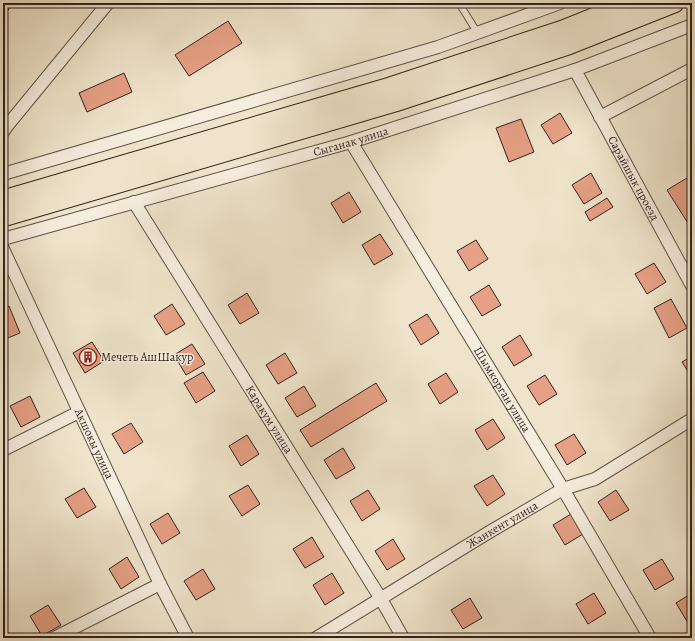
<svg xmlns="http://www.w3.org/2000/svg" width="695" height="641" font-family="Alegreya,serif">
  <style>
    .building { fill: #e6a085; stroke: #31211b }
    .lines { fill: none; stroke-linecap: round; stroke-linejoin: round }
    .service-casing { stroke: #605247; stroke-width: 8 }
    .minor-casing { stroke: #605247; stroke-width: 14 }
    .trunk-casing { stroke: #31211b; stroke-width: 21 }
    .service { stroke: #f5eddd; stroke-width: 6 }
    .minor { stroke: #f5eddd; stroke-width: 12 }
    .trunk { stroke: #efe4cb; stroke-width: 19 }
    .labels { text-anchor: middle; stroke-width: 3; stroke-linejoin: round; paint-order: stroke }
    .street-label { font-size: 12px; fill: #31211b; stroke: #f5eddd }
    .poi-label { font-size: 12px; fill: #31211b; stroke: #f5eddd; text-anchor: start }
  </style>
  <rect width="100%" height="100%" fill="#efe4cb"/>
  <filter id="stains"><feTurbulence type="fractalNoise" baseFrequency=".005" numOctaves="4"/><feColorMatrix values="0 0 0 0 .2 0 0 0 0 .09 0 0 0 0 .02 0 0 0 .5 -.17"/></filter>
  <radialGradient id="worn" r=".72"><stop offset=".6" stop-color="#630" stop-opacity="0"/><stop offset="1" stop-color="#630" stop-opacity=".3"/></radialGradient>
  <path class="building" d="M 3,3 L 14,3 L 3,16 Z
    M 242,3 L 251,3 L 245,7 Z
    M 228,21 L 242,43 L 189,76 L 175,55 Z
    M 124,73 L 132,92 L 87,112 L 79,93 Z
    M 560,113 L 572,133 L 553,144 L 541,125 Z
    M 521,119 L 534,152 L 509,162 L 496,128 Z
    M 591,173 L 602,193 L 584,204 L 572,185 Z
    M 692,175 L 692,227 L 691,228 L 667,190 Z
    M 349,192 L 361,212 L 343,223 L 331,203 Z
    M 607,198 L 613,207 L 590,221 L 585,212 Z
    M 380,234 L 393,254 L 374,265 L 362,245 Z
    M 476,240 L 488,259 L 469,271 L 457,251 Z
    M 654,263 L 666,282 L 647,294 L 635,274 Z
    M 489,285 L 501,305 L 482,316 L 470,297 Z
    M 247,293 L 259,313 L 240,324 L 228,305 Z
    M 671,299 L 687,328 L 669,338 L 654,308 Z
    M 172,304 L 185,324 L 166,335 L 154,316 Z
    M 9,306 L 20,333 L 3,340 L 3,309 Z
    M 427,314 L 439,333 L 421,345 L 409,325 Z
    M 520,335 L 532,355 L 514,366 L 502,347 Z
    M 92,342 L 104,361 L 85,373 L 73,353 Z
    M 192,344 L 205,364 L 186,375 L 174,355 Z
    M 285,353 L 297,373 L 278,384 L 266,365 Z
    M 692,356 L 692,378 L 682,362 Z
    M 203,372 L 215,391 L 196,403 L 184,383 Z
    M 446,373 L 458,392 L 440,404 L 428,384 Z
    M 545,375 L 557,394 L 539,405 L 527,386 Z
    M 376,383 L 387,401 L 311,447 L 300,430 Z
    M 304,386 L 316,406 L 297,417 L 285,398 Z
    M 30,396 L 40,417 L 21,427 L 10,406 Z
    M 493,419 L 505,438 L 487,450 L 475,430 Z
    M 131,423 L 143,442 L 124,454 L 112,434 Z
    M 574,434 L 586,453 L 567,465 L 555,445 Z
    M 247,435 L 259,454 L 241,466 L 229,446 Z
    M 343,448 L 355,468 L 336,479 L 324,460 Z
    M 493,475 L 505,494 L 487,506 L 474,486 Z
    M 248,485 L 260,504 L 242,516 L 229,496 Z
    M 84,488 L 96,507 L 77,518 L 65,499 Z
    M 368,490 L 380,509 L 362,521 L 350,501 Z
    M 616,490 L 629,510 L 610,521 L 598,502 Z
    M 168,513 L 180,533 L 162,544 L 150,524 Z
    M 571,514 L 583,534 L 565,545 L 553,525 Z
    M 312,537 L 324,557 L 305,568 L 293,549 Z
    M 393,539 L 405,559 L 387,570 L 375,551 Z
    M 127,557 L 139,577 L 121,589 L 109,569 Z
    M 662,559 L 674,579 L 655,590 L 643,570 Z
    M 203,569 L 215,589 L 196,600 L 184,581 Z
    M 332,573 L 344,593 L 325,605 L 313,585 Z
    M 594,593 L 606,613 L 588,624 L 576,604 Z
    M 692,593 L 692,620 L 688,623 L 676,603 Z
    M 470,598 L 482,618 L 463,629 L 451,610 Z
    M 48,605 L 61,625 L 42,636 L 30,616 Z
    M 169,633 L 172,638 L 161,638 Z"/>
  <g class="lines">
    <defs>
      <path id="service" d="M 459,3 L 477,32"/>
      <g id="minor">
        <path id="s1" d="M 575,70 L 692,286"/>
        <path d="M 600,117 L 692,69"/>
        <path d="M 3,132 L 7,126 L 108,3"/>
        <path id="s2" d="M 351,142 L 563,489 L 650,638"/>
        <path d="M 3,174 L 438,47 L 560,3"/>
        <path id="s3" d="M 134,202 L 381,599 L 403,638"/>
        <path id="s4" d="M 3,239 L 351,142 L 575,70 L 692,25"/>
        <path id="s5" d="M 3,249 L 160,584 L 188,638"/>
        <path d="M 3,450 L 79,412"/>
        <path d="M 54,638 L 160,584"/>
        <path id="s6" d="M 316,638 L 491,531 L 563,489 L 595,479 L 692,419"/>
      </g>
      <path id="trunk" d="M 3,200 L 390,87 L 563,30 L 630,3
        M 3,217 L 395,102 L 568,45 L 674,3"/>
    </defs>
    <use href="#service" class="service-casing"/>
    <use href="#minor" class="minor-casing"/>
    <use href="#trunk" class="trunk-casing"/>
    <use href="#service" class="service"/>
    <use href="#minor" class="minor"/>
    <use href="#trunk" class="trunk"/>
  </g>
  <defs>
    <symbol id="building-ring" viewBox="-11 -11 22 22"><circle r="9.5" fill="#f5eddd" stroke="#8f2418" stroke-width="1.5"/><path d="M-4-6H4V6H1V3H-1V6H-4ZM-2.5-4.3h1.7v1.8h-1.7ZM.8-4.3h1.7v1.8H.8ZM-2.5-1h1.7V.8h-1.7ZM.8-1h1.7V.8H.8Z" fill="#8f2418"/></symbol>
  </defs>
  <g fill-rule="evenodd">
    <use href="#building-ring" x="78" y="347" width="20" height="20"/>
  </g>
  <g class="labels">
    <g class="street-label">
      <text dy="4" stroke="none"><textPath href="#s4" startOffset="361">Сыганак улица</textPath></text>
      <text dy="4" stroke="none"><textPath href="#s1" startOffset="123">Сарайшык проезд</textPath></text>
      <text dy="4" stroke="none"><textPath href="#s2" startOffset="290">Шымкорган улица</textPath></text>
      <text dy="4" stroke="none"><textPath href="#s3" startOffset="256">Каракум улица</textPath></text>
      <text dy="4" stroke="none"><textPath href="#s5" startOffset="215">Акшокы улица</textPath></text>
      <text dy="4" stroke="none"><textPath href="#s6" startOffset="218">Жанкент улица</textPath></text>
    </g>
    <g class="poi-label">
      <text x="101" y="361">Мечеть АшШакур</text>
    </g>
  </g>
  <rect width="695" height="641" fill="none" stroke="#efe4cb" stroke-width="16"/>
  <rect x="4" y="4" width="687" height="633" fill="none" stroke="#31211b" stroke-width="2"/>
  <rect x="8" y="8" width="679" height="625" fill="none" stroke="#31211b"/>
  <rect width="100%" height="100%" filter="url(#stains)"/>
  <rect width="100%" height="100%" fill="url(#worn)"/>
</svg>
